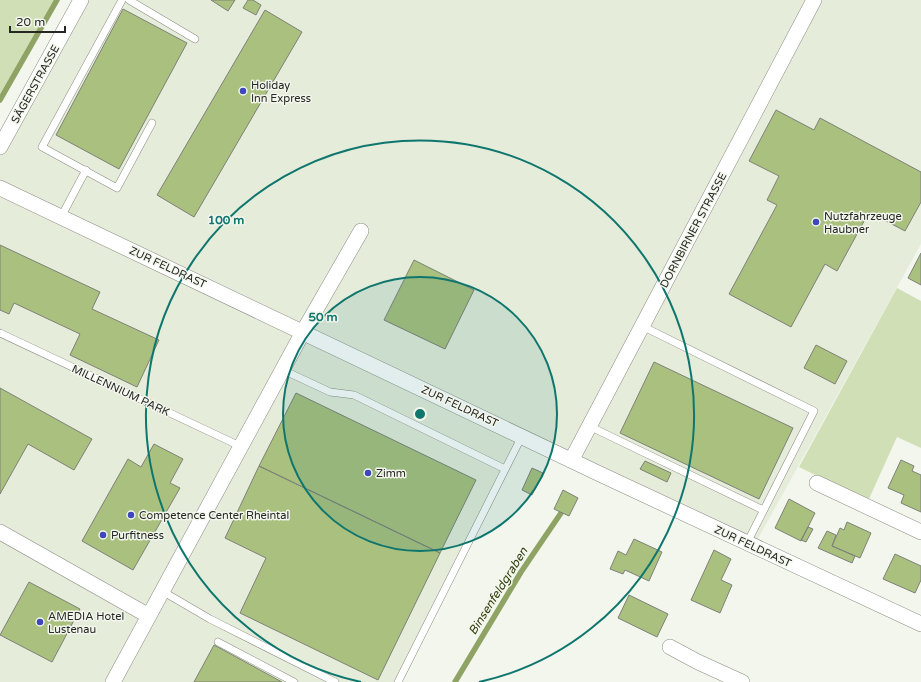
<svg xmlns="http://www.w3.org/2000/svg" width="921" height="682" font-family="'Varela Round',sans-serif">
  <style>
    .built { fill: #e5ecda }
    .green { fill: #d1dfb6 }
    .lines { fill: none; stroke-linecap: round; stroke-linejoin: round }
    .stream { stroke: #8ea364; stroke-width: 5.5 }
    .building { fill: #aac07f; stroke: #7e8178 }
    .lane-casing { stroke: #8a8d84; stroke-width: 8 }
    .street-casing { stroke: #8a8d84; stroke-width: 16 }
    .lane { stroke: #fff; stroke-width: 7 }
    .street { stroke: #fff; stroke-width: 15 }
    .ring { fill: none; stroke: #0f766e; stroke-width: 2 }
    .poi-dot { fill: #3e48bc; stroke: #f2f6ec; stroke-width: 1.5 }
    .labels { text-anchor: middle; stroke-width: 3; stroke-linejoin: round; paint-order: stroke }
    .street-label { font-size: 11px; fill: #252723; stroke: #f2f6ec }
    .poi-label { font-size: 11px; fill: #252723; stroke: #f2f6ec; text-anchor: start }
    .water-label { font-size: 12px; font-style: italic; fill: #313e0d; stroke: #f2f6ec }
    .centre { fill: #0f766e; stroke: #f2f6ec; stroke-width: 2 }
    .ring-label { font-size: 12px; text-anchor: middle; font-weight: bold; fill: #0f766e; stroke: #f2f6ec; stroke-width: 3; stroke-linejoin: round; paint-order: stroke }
  </style>
  <rect width="100%" height="100%" fill="#f2f6ec"/>
  <path class="built" d="M 82,0 L 921,0 L 921,244 L 754,546 L 522,436 L 401,682 L 0,682 L 0,148 Z"/>
  <path class="green" d="M 0,0 L 57,0 L 0,100 Z
    M 897,288 L 921,301 L 921,448 L 897,437 L 868,501 L 799,467 Z"/>
  <g class="lines">
    <path class="stream" d="M 0,100 L 57,0
      M 455,682 L 521,572 L 561,513"/>
  </g>
  <path class="building" d="M 211,0 L 235,0 L 228,11 Z
    M 248,0 L 253,0 L 261,5 L 256,15 L 243,8 Z
    M 123,9 L 187,43 L 119,169 L 56,135 Z
    M 265,10 L 302,32 L 194,217 L 157,195 Z
    M 776,110 L 814,130 L 820,118 L 921,172 L 921,202 L 905,231 L 869,212 L 837,271 L 825,264 L 791,327 L 729,294 L 777,205 L 767,200 L 779,176 L 749,161 Z
    M 0,245 L 100,292 L 92,309 L 159,340 L 137,387 L 70,355 L 80,334 L 14,303 L 9,314 L 0,310 Z
    M 921,253 L 921,285 L 908,278 Z
    M 414,260 L 474,290 L 445,349 L 384,320 Z
    M 816,345 L 847,361 L 835,384 L 804,368 Z
    M 654,362 L 793,428 L 759,499 L 620,433 Z
    M 0,388 L 92,439 L 74,470 L 28,444 L 0,494 Z
    M 296,393 L 476,480 L 440,553 L 259,466 Z
    M 154,444 L 183,459 L 170,483 L 180,488 L 133,570 L 82,541 L 128,459 L 141,467 Z
    M 901,460 L 914,466 L 912,471 L 921,475 L 921,512 L 901,503 L 904,495 L 888,488 Z
    M 645,461 L 671,473 L 667,482 L 640,469 Z
    M 259,466 L 440,553 L 378,680 L 240,613 L 266,558 L 225,538 Z
    M 532,468 L 543,473 L 532,495 L 522,490 Z
    M 563,490 L 578,498 L 569,516 L 554,509 Z
    M 789,499 L 815,513 L 801,541 L 775,528 Z
    M 847,522 L 871,533 L 860,558 L 832,546 L 840,528 L 844,530 Z
    M 808,527 L 813,529 L 806,542 L 801,540 Z
    M 827,531 L 836,535 L 832,546 L 855,556 L 852,563 L 818,548 Z
    M 634,539 L 662,552 L 649,581 L 625,570 L 623,574 L 610,569 L 618,551 L 626,555 Z
    M 714,550 L 731,559 L 721,580 L 732,585 L 720,613 L 691,600 Z
    M 895,554 L 921,566 L 921,580 L 915,593 L 883,579 Z
    M 29,582 L 80,609 L 52,662 L 0,635 Z
    M 629,595 L 668,614 L 657,637 L 618,618 Z
    M 214,645 L 282,682 L 194,682 Z"/>
  <g class="lines">
    <defs>
      <path id="lane" d="M 122,0 L 42,147 L 117,188 L 152,123
        M 129,0 L 195,39
        M 61,217 L 86,170
        M 642,326 L 814,411 L 747,543
        M 0,333 L 242,447
        M 283,370 L 330,392 L 354,395 L 505,469
        M 589,426 L 763,510
        M 162,591 L 210,619 L 335,682
        M 218,642 L 294,682
        M 398,682 L 522,436"/>
      <path id="street" d="M 0,147 L 81,0
        M 0,188 L 602,475 L 921,624
        M 572,459 L 814,0
        M 817,483 L 921,532
        M 0,532 L 149,616
        M 670,647 L 698,662 L 742,682
        M 113,682 L 303,332 L 361,231"/>
    </defs>
    <use href="#lane" class="lane-casing"/>
    <use href="#street" class="street-casing"/>
    <use href="#lane" class="lane"/>
    <use href="#street" class="street"/>
  </g>
  <circle cx="420" cy="414" r="137" fill="#0f766e" fill-opacity=".12"/>
  <g class="ring">
    <circle cx="420" cy="414" r="137"/>
    <path d="M361 682A274 274 0 1 1 479 682"/>
  </g>
  <g class="poi-dot">
    <circle cx="243" cy="91" r="4"/>
    <circle cx="816" cy="222" r="4"/>
    <circle cx="368" cy="473" r="4"/>
    <circle cx="131" cy="515" r="4"/>
    <circle cx="103" cy="535" r="4"/>
    <circle cx="40" cy="622" r="4"/>
  </g>
  <g class="labels">
    <g class="street-label">
      <text transform="translate(35 84) rotate(-61)" y="4">SÄGERSTRASSE</text>
      <text transform="translate(693 230) rotate(-62)" y="4">DORNBIRNER STRASSE</text>
      <text transform="translate(168 267) rotate(25)" y="4">ZUR FELDRAST</text>
      <text transform="translate(121 390) rotate(25)" y="4">MILLENNIUM PARK</text>
      <text transform="translate(460 406) rotate(25)" y="4">ZUR FELDRAST</text>
      <text transform="translate(753 546) rotate(25)" y="4">ZUR FELDRAST</text>
    </g>
    <g class="poi-label">
      <text x="251" y="89">Holiday<tspan x="251" dy="13">Inn Express</tspan></text>
      <text x="824" y="220">Nutzfahrzeuge<tspan x="824" dy="13">Haubner</tspan></text>
      <text x="376" y="477">Zimm</text>
      <text x="139" y="519">Competence Center Rheintal</text>
      <text x="111" y="539">Purfitness</text>
      <text x="48" y="620">AMEDIA Hotel<tspan x="48" dy="13">Lustenau</tspan></text>
    </g>
    <g class="water-label">
      <text transform="translate(498 591) rotate(-58)" y="4">Binsenfeldgraben</text>
    </g>
  </g>
  <circle cx="420" cy="414" r="6" class="centre"/>
  <g class="ring-label">
    <text x="226" y="224">100 m</text>
    <text x="323" y="321">50 m</text>
  </g>
  <path d="M10 26v6h55v-6" fill="none" stroke="#252723" stroke-width="2"/>
  <text x="16" y="26" font-size="12" fill="#252723" stroke="#f2f6ec" stroke-width="3" paint-order="stroke">20 m</text>
</svg>
